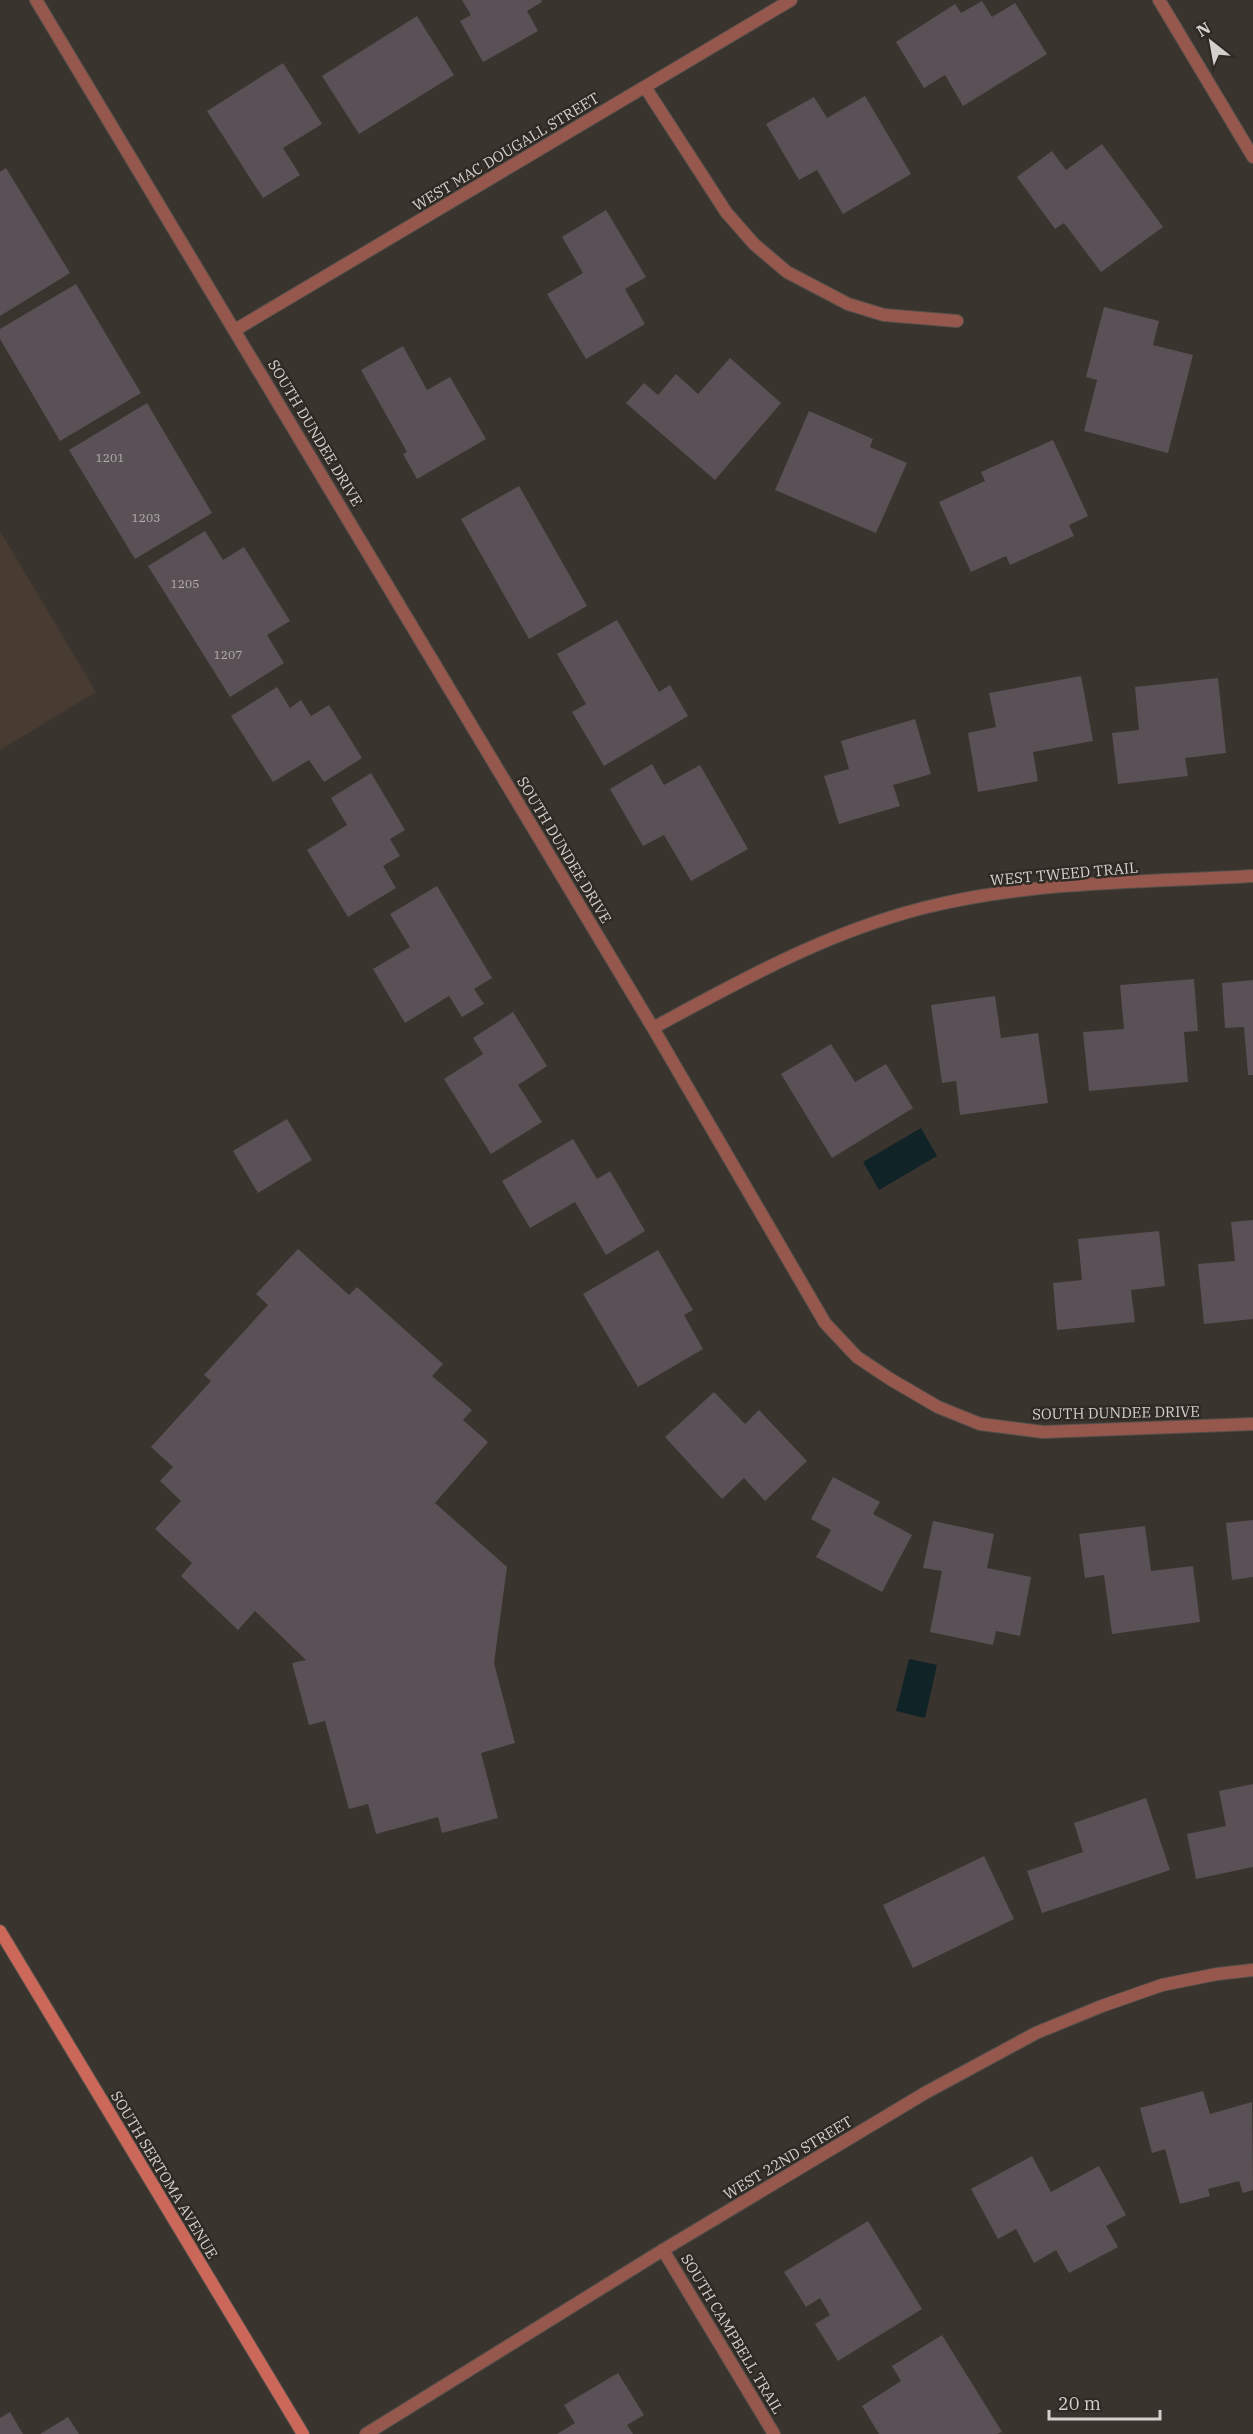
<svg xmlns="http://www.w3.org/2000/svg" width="1253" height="2434" font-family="'IBM Plex Serif',serif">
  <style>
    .built { fill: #473b32 }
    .water { fill: #102327 }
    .building { fill: #595155 }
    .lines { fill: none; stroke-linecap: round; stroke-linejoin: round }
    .minor-casing { stroke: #56504b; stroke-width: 14 }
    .tertiary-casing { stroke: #56504b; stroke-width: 14 }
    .secondary-casing { stroke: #56504b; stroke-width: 14 }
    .minor { stroke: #96574d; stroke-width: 12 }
    .tertiary { stroke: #96574d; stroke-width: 12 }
    .secondary { stroke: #cb6859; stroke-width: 12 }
    .labels { text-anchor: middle; stroke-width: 5; stroke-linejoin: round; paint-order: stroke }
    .number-label { font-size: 12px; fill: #b5b0af }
    .street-label { font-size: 15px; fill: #d4d0cd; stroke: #302a25 }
  </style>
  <rect width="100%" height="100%" fill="#3a342f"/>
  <path class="built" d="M 0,531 L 96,692 L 0,750 Z"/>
  <path class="water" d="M 921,1128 L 937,1156 L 879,1190 L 863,1162 Z
    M 909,1659 L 937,1665 L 925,1718 L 896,1711 Z"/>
  <path class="building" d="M 462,0 L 541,0 L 542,2 L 527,11 L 538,31 L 483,62 L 460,21 L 471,15 Z
    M 982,1 L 992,17 L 1015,3 L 1047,54 L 963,106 L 945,75 L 924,88 L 896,42 L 955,4 L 961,13 Z
    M 417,16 L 454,75 L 359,134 L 322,76 Z
    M 283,63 L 322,124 L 283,148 L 300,175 L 263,198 L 207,111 Z
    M 865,96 L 911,174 L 843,214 L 817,170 L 799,180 L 766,124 L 814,97 L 827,118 Z
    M 1102,144 L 1163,227 L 1101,272 L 1064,223 L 1055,229 L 1017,177 L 1052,151 L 1066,170 Z
    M 6,168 L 70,273 L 0,316 L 0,172 Z
    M 606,210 L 646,277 L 625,289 L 645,324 L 586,359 L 547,294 L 583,273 L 562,237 Z
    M 76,284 L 141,393 L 60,441 L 0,339 L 0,329 Z
    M 1104,307 L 1159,321 L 1153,345 L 1193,355 L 1168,453 L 1084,431 L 1097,380 L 1086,377 Z
    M 403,346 L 427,390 L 450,377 L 486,439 L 417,479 L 403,454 L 407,452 L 361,370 Z
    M 730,358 L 781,403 L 715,480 L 626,403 L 644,383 L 658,395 L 676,374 L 698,394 Z
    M 147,403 L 212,513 L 135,559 L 69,450 Z
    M 809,411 L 873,439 L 870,447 L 907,463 L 876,533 L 775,490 Z
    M 1053,440 L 1088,516 L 1069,525 L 1074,536 L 1010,565 L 1006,556 L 971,572 L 939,502 L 985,481 L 981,472 Z
    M 519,486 L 587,606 L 529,639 L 461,519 Z
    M 205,531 L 223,560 L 244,547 L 290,621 L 267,635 L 284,663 L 230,697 L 148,566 Z
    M 617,620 L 659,692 L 670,685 L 688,716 L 604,766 L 572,712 L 586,704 L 557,654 Z
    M 1081,676 L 1093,741 L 1033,752 L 1038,781 L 978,792 L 968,733 L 996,727 L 989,693 Z
    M 1218,678 L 1226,753 L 1185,758 L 1188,776 L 1118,784 L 1112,733 L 1139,730 L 1135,687 Z
    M 277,687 L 290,708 L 301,700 L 311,716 L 329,705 L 362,758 L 324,782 L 309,760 L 273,782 L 231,716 Z
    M 915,719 L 931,774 L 893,785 L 900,806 L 839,824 L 824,776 L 849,769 L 841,741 Z
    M 652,764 L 664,785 L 700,765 L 748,849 L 691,881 L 664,835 L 643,846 L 610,789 Z
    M 371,773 L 405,830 L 390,839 L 400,856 L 383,866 L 396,888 L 348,917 L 307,850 L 347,825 L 331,798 Z
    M 437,886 L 492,978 L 474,989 L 484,1004 L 462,1017 L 449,996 L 405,1023 L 373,969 L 410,947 L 390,914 Z
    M 1194,979 L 1198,1031 L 1184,1032 L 1188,1082 L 1089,1091 L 1083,1032 L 1124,1029 L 1120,985 Z
    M 1253,980 L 1253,1075 L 1248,1075 L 1244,1027 L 1225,1028 L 1222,983 Z
    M 995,996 L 1001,1038 L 1038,1033 L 1048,1103 L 960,1115 L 956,1081 L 942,1083 L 931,1005 Z
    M 513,1012 L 547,1066 L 518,1085 L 542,1122 L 491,1154 L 444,1079 L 483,1054 L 473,1038 Z
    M 831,1044 L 855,1082 L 886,1064 L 913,1108 L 832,1158 L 781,1074 Z
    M 287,1119 L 312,1160 L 258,1193 L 233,1151 Z
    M 573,1139 L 597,1179 L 610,1171 L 645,1231 L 606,1255 L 575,1202 L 530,1228 L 502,1181 Z
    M 1253,1220 L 1253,1319 L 1204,1324 L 1198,1264 L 1235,1261 L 1231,1222 Z
    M 1159,1231 L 1165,1286 L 1131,1290 L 1135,1322 L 1057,1330 L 1053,1283 L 1082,1280 L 1078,1239 Z
    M 298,1249 L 349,1295 L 357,1287 L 443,1364 L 432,1376 L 472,1410 L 463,1420 L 488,1442 L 435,1503 L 507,1567 L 494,1663 L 515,1743 L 481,1753 L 498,1818 L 442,1833 L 438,1817 L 376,1834 L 368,1804 L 349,1809 L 325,1721 L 309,1725 L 292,1663 L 306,1660 L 255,1611 L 238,1630 L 181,1576 L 192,1563 L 155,1529 L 181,1501 L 160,1481 L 173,1467 L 151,1447 L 211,1381 L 204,1375 L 268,1305 L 256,1294 Z
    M 658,1250 L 693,1310 L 684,1315 L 703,1349 L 638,1387 L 583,1294 Z
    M 714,1392 L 745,1424 L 759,1410 L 807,1461 L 765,1501 L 744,1478 L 722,1499 L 665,1437 Z
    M 833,1477 L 880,1502 L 873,1514 L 912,1535 L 882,1592 L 816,1557 L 831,1530 L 811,1519 Z
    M 1253,1520 L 1253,1577 L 1232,1580 L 1226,1523 Z
    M 933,1521 L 994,1534 L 987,1568 L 1031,1577 L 1020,1636 L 996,1631 L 993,1645 L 930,1632 L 942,1571 L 923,1568 Z
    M 1145,1526 L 1151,1571 L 1193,1566 L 1200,1622 L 1112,1634 L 1104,1575 L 1085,1578 L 1079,1534 Z
    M 1253,1784 L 1253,1867 L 1196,1879 L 1187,1834 L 1226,1826 L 1219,1791 Z
    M 1146,1798 L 1170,1870 L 1042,1913 L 1027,1871 L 1083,1852 L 1074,1823 Z
    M 984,1856 L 1014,1919 L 913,1968 L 883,1905 Z
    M 1203,2091 L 1210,2114 L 1252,2102 L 1253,2190 L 1243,2193 L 1239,2181 L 1208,2189 L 1210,2196 L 1180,2204 L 1165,2149 L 1152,2153 L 1140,2108 Z
    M 1032,2156 L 1051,2192 L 1099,2166 L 1126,2215 L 1106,2226 L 1118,2247 L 1069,2273 L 1056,2250 L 1034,2263 L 1016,2229 L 998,2239 L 971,2189 Z
    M 868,2221 L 922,2309 L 838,2361 L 815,2324 L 830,2315 L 820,2298 L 806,2307 L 784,2272 Z
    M 942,2335 L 1002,2432 L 997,2434 L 879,2434 L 862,2406 L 901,2381 L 892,2366 Z
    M 618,2373 L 644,2415 L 627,2425 L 633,2434 L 557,2434 L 575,2423 L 564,2405 Z
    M 10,2412 L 23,2434 L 0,2434 L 0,2418 Z
    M 68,2417 L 79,2434 L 40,2434 Z"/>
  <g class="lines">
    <defs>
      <path id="minor" d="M 36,0 L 653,1028 L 825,1323 L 857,1357 L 890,1379 L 938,1407 L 980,1424 L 1043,1432 L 1253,1424
        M 1159,0 L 1253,157
        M 645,87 L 726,212 L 754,244 L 787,272 L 848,304 L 884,315 L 957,321
        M 235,330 L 791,0
        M 653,1028 C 745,978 836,927 940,904 C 1039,881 1151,882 1253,876
        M 663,2250 L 774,2434"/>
      <path id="tertiary" d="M 366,2434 L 663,2250 L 925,2093 L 1036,2033 L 1102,2006 L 1162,1985 L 1217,1974 L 1253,1970"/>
      <path id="secondary" d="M 0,1931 L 303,2434"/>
    </defs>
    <use href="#minor" class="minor-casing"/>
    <use href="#tertiary" class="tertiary-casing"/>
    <use href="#secondary" class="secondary-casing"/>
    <use href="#minor" class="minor"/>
    <use href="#tertiary" class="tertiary"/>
    <use href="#secondary" class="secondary"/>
  </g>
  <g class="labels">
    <g class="number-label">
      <text x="110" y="462">1201</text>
      <text x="146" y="522">1203</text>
      <text x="185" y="588">1205</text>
      <text x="228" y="659">1207</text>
    </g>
    <g class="street-label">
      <text transform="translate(506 152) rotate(-31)" y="5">WEST MAC DOUGALL STREET</text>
      <text transform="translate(315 433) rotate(59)" y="5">SOUTH DUNDEE DRIVE</text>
      <text transform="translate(564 850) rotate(59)" y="5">SOUTH DUNDEE DRIVE</text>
      <text transform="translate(1064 874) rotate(-5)" y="5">WEST TWEED TRAIL</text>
      <text transform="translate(1116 1413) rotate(-1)" y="5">SOUTH DUNDEE DRIVE</text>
      <text transform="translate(788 2158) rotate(-31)" y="5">WEST 22ND STREET</text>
      <text transform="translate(164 2175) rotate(59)" y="5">SOUTH SERTOMA AVENUE</text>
      <text transform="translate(732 2334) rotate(59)" y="5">SOUTH CAMPBELL TRAIL</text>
    </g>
  </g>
  <g transform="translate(1211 42) rotate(329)" stroke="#302a25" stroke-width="4.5" paint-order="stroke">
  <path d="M0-4.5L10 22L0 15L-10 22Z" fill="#d4d0cd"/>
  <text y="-9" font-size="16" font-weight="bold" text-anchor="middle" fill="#d4d0cd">N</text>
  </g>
  <path d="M1049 2410v9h111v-9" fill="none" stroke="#d4d0cd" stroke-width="3"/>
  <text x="1058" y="2410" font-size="18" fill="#d4d0cd" stroke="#302a25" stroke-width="4.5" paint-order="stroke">20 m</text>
</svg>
